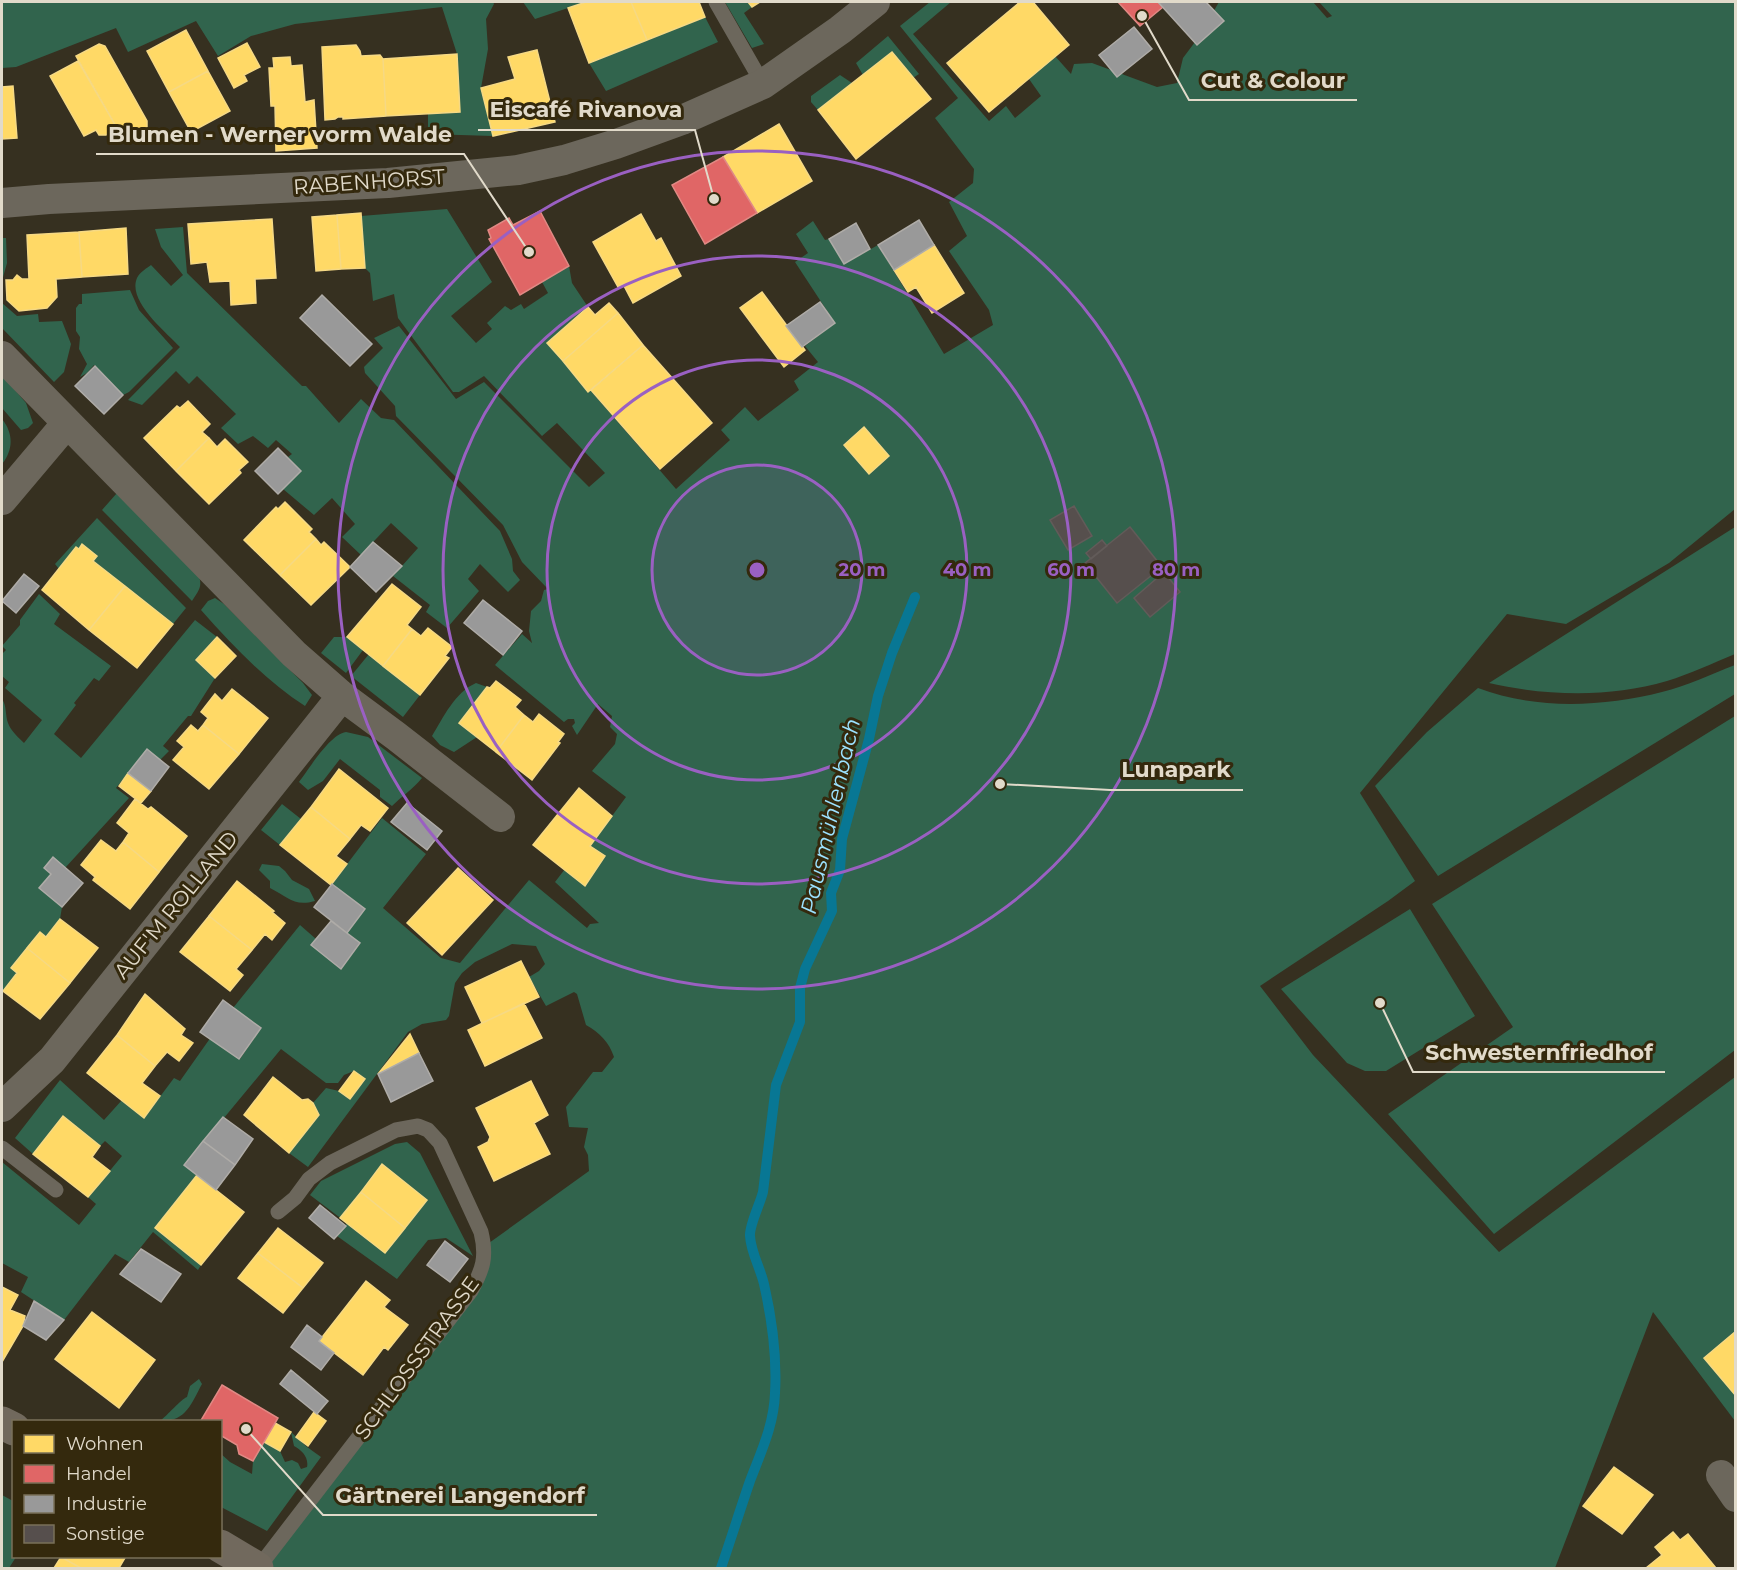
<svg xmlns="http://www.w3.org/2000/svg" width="1737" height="1570" font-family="Montserrat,sans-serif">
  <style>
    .green { fill: #31644d }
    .homes { fill: #ffd966; stroke: #f6d984; stroke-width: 1.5 }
    .shops { fill: #e06666; stroke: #e08984; stroke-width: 1.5 }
    .industry { fill: #999; stroke: #afaca8; stroke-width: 1.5 }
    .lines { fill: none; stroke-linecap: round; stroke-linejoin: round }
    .stream { stroke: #087794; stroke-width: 10 }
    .building { fill: #564f4d; stroke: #625b59; stroke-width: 1.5 }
    .lane { stroke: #6c675c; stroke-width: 15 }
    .street { stroke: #6c675c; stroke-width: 30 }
    .secondary { stroke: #71695d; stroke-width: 33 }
    .ring { fill: none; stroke: #9a60c2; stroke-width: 3 }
    .labels { text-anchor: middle; stroke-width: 6; stroke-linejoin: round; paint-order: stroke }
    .street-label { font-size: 21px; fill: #e1daca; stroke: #34290d }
    .water-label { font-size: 22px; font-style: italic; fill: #9ce2ff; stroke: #34290d }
    .centre { fill: #9a60c2; stroke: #34290d; stroke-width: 3 }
    .ring-label { font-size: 18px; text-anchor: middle; font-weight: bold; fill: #9a60c2; stroke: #34290d; stroke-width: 6; stroke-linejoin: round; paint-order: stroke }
    .leader { fill: none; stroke: #e1daca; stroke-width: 2 }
    .callout-dot { fill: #e1daca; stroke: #34290d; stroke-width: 2 }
    .callout-label { font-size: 22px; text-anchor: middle; font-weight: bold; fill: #e1daca; stroke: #34290d; stroke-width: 6; stroke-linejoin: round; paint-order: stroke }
  </style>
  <rect width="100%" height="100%" fill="#363020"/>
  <path class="green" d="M 2,2 L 493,2 L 494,4 L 486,19 L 488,49 L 481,88 L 493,136 L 428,134 L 428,114 L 460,112 L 457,54 L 442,7 L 295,24 L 251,36 L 218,56 L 196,21 L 128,52 L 116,28 L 16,67 L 2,68 Z
    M 523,2 L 586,2 L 535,19 Z
    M 725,2 L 748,2 L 752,7 L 744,13 L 764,44 L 752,48 Z
    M 930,2 L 951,2 L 913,34 L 989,121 L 1006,106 L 1015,118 L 1041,96 L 1029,79 L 1055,56 L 1071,74 L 1074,64 L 1092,63 L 1157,87 L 1177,83 L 1183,58 L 1198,38 L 1219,2 L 1313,2 L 1327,18 L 1332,16 L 1319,2 L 1735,2 L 1735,509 L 1669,563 L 1566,624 L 1507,614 L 1360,793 L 1415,881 L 1388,901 L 1260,986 L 1313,1055 L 1499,1252 L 1735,1077 L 1735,1421 L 1653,1312 L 1555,1568 L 267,1568 L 434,1345 L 489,1243 L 589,1171 L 588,1155 L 584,1147 L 588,1128 L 569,1127 L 566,1107 L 593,1072 L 602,1072 L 614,1057 C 609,1042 600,1033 586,1025 L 577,994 L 574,992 L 546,1006 L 529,977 L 539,971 L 545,964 L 536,946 L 512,944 L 475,962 L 462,973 L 455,983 L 449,1016 L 446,1020 L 422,1024 L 408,1032 L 308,1167 L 289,1153 L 319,1115 L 313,1103 L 326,1088 L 339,1091 L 350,1099 L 365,1079 L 354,1071 L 344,1075 L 338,1083 L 326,1083 L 281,1049 L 185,1165 L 197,1175 L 155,1228 L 201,1265 L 198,1270 L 153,1232 L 129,1262 L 115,1254 L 64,1320 L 21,1292 L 28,1277 L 2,1263 L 2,1162 L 79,1225 L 96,1204 L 88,1197 L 122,1156 L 105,1141 L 100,1146 L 63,1116 L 33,1154 L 15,1138 L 60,1080 L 104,1120 L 122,1100 L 144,1118 L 174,1078 L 180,1081 L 211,1037 L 240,1059 L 261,1028 L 233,1008 L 300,925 L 316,939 L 312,945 L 341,969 L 360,944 L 347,933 L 365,909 L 332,884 L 382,818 L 426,854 L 383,908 L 441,958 L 460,963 L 529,880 L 587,928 L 590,924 L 599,923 L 555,882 L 565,869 L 586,885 L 605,856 L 590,846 L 626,797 L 592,771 L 615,744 L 617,734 L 610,727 L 612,716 L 598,704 L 577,735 L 572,726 L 575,723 L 574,719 L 568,719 L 564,722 L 495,665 L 522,634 L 532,643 L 529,631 L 531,611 L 541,601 L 544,590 L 548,589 L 522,562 L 503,525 L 396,416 L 395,406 L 365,373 L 364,367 L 383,348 L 374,338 L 399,326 L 456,399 L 484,382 L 589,487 L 605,473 L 557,423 L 542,436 L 484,376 L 459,392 L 453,392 L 398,318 L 394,294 L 373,301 L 370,273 L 365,268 L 361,216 L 447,209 L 492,282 L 451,316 L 476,343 L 492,329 L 487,323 L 505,306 L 511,310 L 521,304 L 524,309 L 548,293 L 542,282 L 569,266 L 572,283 L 588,307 L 563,361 L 588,391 L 591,391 L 676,489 L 730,440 L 721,430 L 745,407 L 758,421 L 799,390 L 794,381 L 818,362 L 805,346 L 835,323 L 795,262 L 808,253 L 796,234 L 813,221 L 825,240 L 829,239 L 844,264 L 878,245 L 944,354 L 993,325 L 989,310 L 949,251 L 967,236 L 949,202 L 973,183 L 974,169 L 935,118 L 958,98 L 900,26 Z
    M 705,17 L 718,42 L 606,91 L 589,63 Z
    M 888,36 L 919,74 L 913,78 L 863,75 L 856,63 Z
    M 840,75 L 852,83 L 818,110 L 811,102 L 811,96 Z
    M 183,227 L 187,273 L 302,386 L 306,386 L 339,423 L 361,399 L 381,418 L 394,420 L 500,531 L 512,559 L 513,571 L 520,580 L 508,592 L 480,564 L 468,579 L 479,591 L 447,628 L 426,612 L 430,605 L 393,576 L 418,548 L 391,523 L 361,555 L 342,537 L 355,524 L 332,498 L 314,515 L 283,489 L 301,471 L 288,457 L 292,454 L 276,440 L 268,448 L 253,436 L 238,444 L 221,428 L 236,414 L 197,376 L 189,384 L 176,371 L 142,405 L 128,400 L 180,347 C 166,332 127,301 137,278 C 140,272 147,268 151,265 L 171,286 L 183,275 L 161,247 L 155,229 Z
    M 2,238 L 6,238 L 7,263 L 2,281 L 2,303 L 17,316 L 38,314 L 39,322 L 62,321 L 71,344 L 64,372 L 54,382 L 2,328 Z
    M 130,290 L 139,310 L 173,348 L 129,392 L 123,395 L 94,365 L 87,373 L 80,377 L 87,364 L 79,349 L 80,337 L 76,331 L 76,308 L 79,304 L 82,304 L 82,294 Z
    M 2,375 L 26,403 L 33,423 L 28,428 L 21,430 L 2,408 Z
    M 2,419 C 14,434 13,450 2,464 Z
    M 117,493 L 199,577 C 203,587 197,593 192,601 L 102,510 Z
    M 97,518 L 186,608 L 173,624 L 93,561 L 97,556 L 82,545 L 79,549 L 76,547 L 59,569 L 55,564 Z
    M 1735,527 L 1735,654 C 1713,663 1690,674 1667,681 C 1609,698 1547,696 1489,683 Z
    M 39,594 L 60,614 L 54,624 L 111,666 L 99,681 L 94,678 L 74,703 L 76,705 L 54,734 L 81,758 L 195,620 L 217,637 L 196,660 L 215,678 L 191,716 L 188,716 L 163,746 L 169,751 L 160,760 L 147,750 L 116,788 L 129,798 L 65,868 L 53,857 L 44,868 L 51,874 L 40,888 L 62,907 L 60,919 L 3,991 L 2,699 C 7,706 5,715 8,723 C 11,731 18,737 24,743 L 42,720 L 5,688 L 9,682 L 2,676 L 2,654 L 6,650 L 2,646 L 20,625 L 20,620 Z
    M 215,598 L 224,604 L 303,683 L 312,695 L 305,706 C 266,681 232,645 201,610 L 208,601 Z
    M 334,637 L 347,637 L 363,650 L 346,673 L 321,653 Z
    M 369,654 L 420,695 L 403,717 L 351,676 Z
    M 1735,665 L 1735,694 L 1438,876 L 1375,786 L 1427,732 L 1478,688 C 1535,710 1603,707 1662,692 C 1687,686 1711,674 1735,665 Z
    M 476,683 L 487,687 L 460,723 L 477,737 L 454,752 L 440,745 L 432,736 C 443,718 455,692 476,683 Z
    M 1735,716 L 1735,1050 L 1494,1234 L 1388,1114 L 1513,1027 L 1432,904 Z
    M 346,732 L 368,737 L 422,778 C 412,790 402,796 392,806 L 380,797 L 380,790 L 340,759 L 323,781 L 308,790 L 299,782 C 309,769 330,734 346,732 Z
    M 282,804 L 301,819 L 280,845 L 261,830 Z
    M 262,864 L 279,866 L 285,871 L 292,880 L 309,889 L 315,901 C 294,907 288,897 270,888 L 270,881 L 259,870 Z
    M 1410,909 L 1475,1016 L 1386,1071 L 1365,1071 L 1347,1063 L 1281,989 Z
    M 407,1142 L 420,1153 L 473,1256 L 446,1238 L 428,1240 L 397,1279 L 337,1236 L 347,1223 L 310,1195 L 321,1181 L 395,1144 Z
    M 199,1379 L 202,1384 C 191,1404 186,1422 160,1421 C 167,1416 181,1399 187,1397 L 190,1386 Z
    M 291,1432 L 307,1447 L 321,1457 L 267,1531 L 221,1507 L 220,1453 L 230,1462 L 252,1474 L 253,1461 L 264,1442 L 280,1451 L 285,1462 L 292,1460 L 298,1463 L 301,1469 L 307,1467 C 309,1458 302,1450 294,1446 Z
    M 2,1495 L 13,1501 L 14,1556 L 16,1557 L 9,1568 L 2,1568 Z"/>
  <path class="homes" d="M 586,2 L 631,2 L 647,40 L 589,63 L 568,8 Z
    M 631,2 L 699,2 L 705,17 L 647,40 Z
    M 748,2 L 760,2 L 752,7 Z
    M 1020,2 L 1033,2 L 1069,45 L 989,112 L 947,63 Z
    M 186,30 L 208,71 L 169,92 L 147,51 Z
    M 247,43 L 260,67 L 244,75 L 247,81 L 234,88 L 218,58 Z
    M 99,44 L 105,46 L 147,121 L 147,127 L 135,134 L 131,128 L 121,135 L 76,56 Z
    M 356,45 L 360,51 L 361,56 L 380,55 L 383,59 L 386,116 L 343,119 L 343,117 L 338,117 L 335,119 L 325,120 L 322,47 Z
    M 537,50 L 555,122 L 493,136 L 481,88 L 515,79 L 508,57 Z
    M 892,52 L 931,99 L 856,159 L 818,110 Z
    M 457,54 L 460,112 L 386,116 L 383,59 Z
    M 290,57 L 291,66 L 302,65 L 305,102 L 314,100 L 317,148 L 276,151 L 275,106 L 271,106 L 269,68 L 274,68 L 273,58 Z
    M 78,61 L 117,128 L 106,135 L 99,135 L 96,130 L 84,136 L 50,76 Z
    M 208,71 L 230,111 L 191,132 L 169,92 Z
    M 13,86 L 17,138 L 2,139 L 2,87 Z
    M 779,124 L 812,181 L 757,213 L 723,157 Z
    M 361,213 L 365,268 L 341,269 L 337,215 Z
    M 641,214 L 656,241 L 661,238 L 681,276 L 633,303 L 623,284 L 618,287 L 593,242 Z
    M 337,215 L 341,269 L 316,271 L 312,217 Z
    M 272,219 L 276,278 L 255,279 L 256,303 L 231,305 L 230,281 L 210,282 L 207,262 L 191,264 L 188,224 Z
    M 126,228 L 128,274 L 82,277 L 79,232 Z
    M 79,232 L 82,277 L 56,279 L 57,297 L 47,308 L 19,311 L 7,300 L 6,280 L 13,280 L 17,275 L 22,279 L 29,279 L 27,235 Z
    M 934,245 L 964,293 L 932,313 L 916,287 L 908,292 L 894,270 Z
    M 762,292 L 805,350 L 784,367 L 740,308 Z
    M 609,303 L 618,313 L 563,361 L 547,343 L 588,307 L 595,315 Z
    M 618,313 L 643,345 L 588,392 L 563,361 Z
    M 643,345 L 712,423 L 660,469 L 591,390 Z
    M 188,401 L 210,424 L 202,432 L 209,438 L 176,471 L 144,438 L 177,406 L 180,408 Z
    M 864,427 L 889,456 L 869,474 L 844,445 Z
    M 209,438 L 217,447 L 225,439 L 248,462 L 239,470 L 241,473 L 209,504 L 176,471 Z
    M 285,502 L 312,529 L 309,532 L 316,539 L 280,575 L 244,540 L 276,507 L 278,509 Z
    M 316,539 L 321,545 L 324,542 L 350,567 L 311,605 L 280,575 Z
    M 82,544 L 97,556 L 93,561 L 125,586 L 89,630 L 42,590 L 76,547 L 79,549 Z
    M 392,584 L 421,607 L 407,625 L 412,629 L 383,666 L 347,637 Z
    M 125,586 L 173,624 L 137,668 L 89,630 Z
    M 428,628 L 452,647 L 445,656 L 449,658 L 420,695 L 383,666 L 412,629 L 421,636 Z
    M 217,637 L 236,656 L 215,678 L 196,660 Z
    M 496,681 L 521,700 L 515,707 L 524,715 L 496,752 L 459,723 L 487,687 L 490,688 Z
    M 232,689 L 268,718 L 239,754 L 203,725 L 208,718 L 201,712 L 215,694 L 222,701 Z
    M 539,714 L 564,734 L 558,742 L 560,743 L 532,780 L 496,752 L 524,715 L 533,722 Z
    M 191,725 L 198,731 L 203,725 L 239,754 L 209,789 L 173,760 L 184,747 L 177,741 Z
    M 339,769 L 388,808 L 370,831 L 361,825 L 350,839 L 311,807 Z
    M 128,773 L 151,791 L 141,803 L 119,786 Z
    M 579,788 L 612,816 L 590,846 L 605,856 L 585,886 L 533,845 Z
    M 135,799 L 148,809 L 151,807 L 187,836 L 159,872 L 123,842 L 129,833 L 117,823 Z
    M 311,807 L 350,839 L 336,856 L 347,864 L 331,885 L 280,845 Z
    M 101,840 L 116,851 L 123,842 L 159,872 L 130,909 L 93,880 L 95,877 L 81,865 Z
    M 458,868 L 493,900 L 442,955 L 407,923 Z
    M 237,881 L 274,911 L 272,912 L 285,923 L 272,940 L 265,934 L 252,950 L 209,916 Z
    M 209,916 L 252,950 L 236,969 L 243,975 L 230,991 L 180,952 Z
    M 60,919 L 98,948 L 70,983 L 27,948 L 40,932 L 46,937 Z
    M 27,948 L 70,983 L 40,1019 L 3,991 L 17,973 L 11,968 Z
    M 521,961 L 539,997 L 482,1023 L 465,987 Z
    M 145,994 L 185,1029 L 181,1035 L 193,1043 L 179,1061 L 167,1052 L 155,1066 L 117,1035 Z
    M 524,1003 L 542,1038 L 485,1066 L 468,1030 Z
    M 410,1034 L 419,1053 L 378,1074 Z
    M 117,1035 L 155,1066 L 142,1083 L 160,1096 L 144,1118 L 87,1073 Z
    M 354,1071 L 365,1079 L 350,1099 L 339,1091 Z
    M 273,1077 L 302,1100 L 308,1099 L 313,1103 L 319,1115 L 289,1153 L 244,1115 Z
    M 531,1081 L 548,1115 L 534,1123 L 550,1154 L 494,1181 L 478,1147 L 488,1142 L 490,1137 L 476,1108 Z
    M 63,1116 L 100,1146 L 92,1157 L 110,1171 L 88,1197 L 33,1154 Z
    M 382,1164 L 427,1200 L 405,1228 L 361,1192 Z
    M 197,1175 L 244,1212 L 201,1265 L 155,1228 Z
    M 361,1192 L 405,1228 L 385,1253 L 340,1218 Z
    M 278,1228 L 323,1263 L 303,1288 L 258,1253 Z
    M 258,1253 L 303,1288 L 283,1313 L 238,1278 Z
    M 366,1281 L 390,1300 L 384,1307 L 408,1325 L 388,1350 L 384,1347 L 363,1375 L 319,1341 Z
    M 2,1287 L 18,1295 L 10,1310 L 25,1316 L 23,1326 L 2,1362 Z
    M 92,1312 L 155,1360 L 119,1408 L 55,1359 Z
    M 1736,1331 L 1736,1396 L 1704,1358 Z
    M 314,1412 L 326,1421 L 308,1446 L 296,1437 Z
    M 275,1423 L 291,1432 L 280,1451 L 264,1442 Z
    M 1614,1467 L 1653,1495 L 1622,1534 L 1583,1506 Z
    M 1673,1532 L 1680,1540 L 1688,1534 L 1716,1568 L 1646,1568 L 1662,1555 L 1655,1547 Z
    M 126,1556 L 119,1568 L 81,1568 L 61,1557 Z
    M 61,1557 L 81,1568 L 54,1568 Z"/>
  <path class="shops" d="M 1118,2 L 1158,2 L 1163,7 L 1140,26 Z
    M 723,157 L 757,213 L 705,244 L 672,185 Z
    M 540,211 L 569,266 L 520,295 L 489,239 L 491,238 L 488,230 L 509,218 L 513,225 Z
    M 222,1385 L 278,1418 L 253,1461 L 239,1454 L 237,1445 L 220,1435 L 220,1422 L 200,1422 Z"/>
  <path class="industry" d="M 1158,2 L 1206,2 L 1224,21 L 1197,45 Z
    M 1134,27 L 1152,49 L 1117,77 L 1099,55 Z
    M 919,220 L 934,245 L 894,270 L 878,245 Z
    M 856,223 L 870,249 L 844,264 L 829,239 Z
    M 322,295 L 372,344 L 350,366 L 300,318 Z
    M 820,302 L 835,323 L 802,347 L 786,326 Z
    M 95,366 L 123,395 L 104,414 L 75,386 Z
    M 278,448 L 301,471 L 278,494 L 255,471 Z
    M 373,542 L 402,566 L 376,592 L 350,567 Z
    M 24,574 L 39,586 L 16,613 L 2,601 Z
    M 483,600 L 522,631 L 503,655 L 464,623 Z
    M 147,749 L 169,767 L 151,791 L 128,773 Z
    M 407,803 L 442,831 L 427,850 L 391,822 Z
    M 53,857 L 83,883 L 62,907 L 39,888 L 51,874 L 44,868 Z
    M 332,884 L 365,909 L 347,933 L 314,907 Z
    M 331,921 L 360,943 L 341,969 L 311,945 Z
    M 223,1000 L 261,1028 L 239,1059 L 200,1032 Z
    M 419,1053 L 433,1081 L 391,1102 L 378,1074 Z
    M 223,1117 L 253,1139 L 235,1165 L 203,1141 Z
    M 203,1141 L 235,1165 L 216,1190 L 184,1165 Z
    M 320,1205 L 346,1226 L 334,1239 L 309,1218 Z
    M 445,1241 L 468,1259 L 450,1282 L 427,1265 Z
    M 141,1249 L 181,1274 L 161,1302 L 120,1274 Z
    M 34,1301 L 64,1320 L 46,1340 L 23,1326 Z
    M 307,1325 L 322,1337 L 319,1341 L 334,1353 L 321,1370 L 291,1347 Z
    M 291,1370 L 328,1401 L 317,1414 L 280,1384 Z"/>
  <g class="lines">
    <path class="stream" d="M 721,1568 C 731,1539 740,1510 750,1481 C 761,1452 774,1425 775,1393 C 777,1357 772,1319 764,1284 C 760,1267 751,1253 750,1236 C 749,1226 760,1204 763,1192 L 776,1085 L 800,1022 L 800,988 L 805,969 L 832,911 L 831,893 L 840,870 L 842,839 L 869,739 L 878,696 L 892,653 L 915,597"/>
  </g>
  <path class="building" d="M 1074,506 L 1092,536 L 1068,550 L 1050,520 Z
    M 1130,527 L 1162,567 L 1117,603 L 1085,563 Z
    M 1102,540 L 1107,546 L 1091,559 L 1086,553 Z
    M 1164,572 L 1180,592 L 1150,617 L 1134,598 Z"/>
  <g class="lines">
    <path class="lane" d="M 716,2 L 763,84
      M 2,1148 L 56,1190
      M 258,1568 L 471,1291 C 483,1269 487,1257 481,1232 L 440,1143 L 428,1130 L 418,1126 L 396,1130 L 330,1163 L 309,1179 L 295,1198 L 278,1212"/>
    <path class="street" d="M 2,203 L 49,199 L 388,183 L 518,170 L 564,160 L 616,144 L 682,120 L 763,84 L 840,30 L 875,2
      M 2,356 L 294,654 L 342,696 L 396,736 L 500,817
      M 2,500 L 67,423
      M 2,1107 L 52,1060 L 342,696
      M 1721,1475 L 1736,1497"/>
    <path class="secondary" d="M 2,1423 L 14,1429
      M 220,1546 L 257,1568"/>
  </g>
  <circle cx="757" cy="570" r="105" fill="#9a60c2" fill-opacity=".12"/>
  <g class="ring">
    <circle cx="757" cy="570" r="105"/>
    <circle cx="757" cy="570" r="210"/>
    <circle cx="757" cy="570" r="314"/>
    <circle cx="757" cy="570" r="419"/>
  </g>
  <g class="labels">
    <g class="street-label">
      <text transform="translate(369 182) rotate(-4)" y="7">RABENHORST</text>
      <text transform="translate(176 905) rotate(-51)" y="7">AUF'M ROLLAND</text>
      <text transform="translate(417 1358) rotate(-54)" y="7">SCHLOSSSTRASSE</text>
    </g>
    <g class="water-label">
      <text transform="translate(830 816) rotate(-77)" y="8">Pausmühlenbach</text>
    </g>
  </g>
  <circle cx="757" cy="570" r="9" class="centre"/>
  <g class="ring-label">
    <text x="862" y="576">20 m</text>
    <text x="967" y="576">40 m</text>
    <text x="1071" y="576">60 m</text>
    <text x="1176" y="576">80 m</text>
  </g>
  <path class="leader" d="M1142 16L1189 100H1357M714 199L695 130H478M529 252L464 154H96M1000 784L1110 790H1243M1380 1003L1413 1072H1665M246 1429L323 1515H597"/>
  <g class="callout-dot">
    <circle cx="1142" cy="16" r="6"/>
    <circle cx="714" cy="199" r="6"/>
    <circle cx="529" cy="252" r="6"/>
    <circle cx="1000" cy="784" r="6"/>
    <circle cx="1380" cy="1003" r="6"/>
    <circle cx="246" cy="1429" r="6"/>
  </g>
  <g class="callout-label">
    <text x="1273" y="88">Cut &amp; Colour</text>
    <text x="586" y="117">Eiscafé Rivanova</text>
    <text x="280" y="142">Blumen - Werner vorm Walde</text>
    <text x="1176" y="777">Lunapark</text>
    <text x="1539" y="1060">Schwesternfriedhof</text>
    <text x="460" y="1503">Gärtnerei Langendorf</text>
  </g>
  <rect width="1737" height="1570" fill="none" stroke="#e1daca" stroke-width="6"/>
  <rect x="12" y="1420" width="210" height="138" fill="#34290d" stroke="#797059" stroke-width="1.5"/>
  <rect x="24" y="1435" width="30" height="18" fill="#ffd966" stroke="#797059" stroke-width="1.5"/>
  <text x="66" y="1450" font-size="18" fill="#e1daca">Wohnen</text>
  <rect x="24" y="1465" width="30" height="18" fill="#e06666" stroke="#797059" stroke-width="1.5"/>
  <text x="66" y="1480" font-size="18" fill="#e1daca">Handel</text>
  <rect x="24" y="1495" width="30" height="18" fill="#999999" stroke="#797059" stroke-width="1.5"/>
  <text x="66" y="1510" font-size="18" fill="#e1daca">Industrie</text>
  <rect x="24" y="1525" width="30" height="18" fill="#564f4d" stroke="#797059" stroke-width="1.5"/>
  <text x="66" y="1540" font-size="18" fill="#e1daca">Sonstige</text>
</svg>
